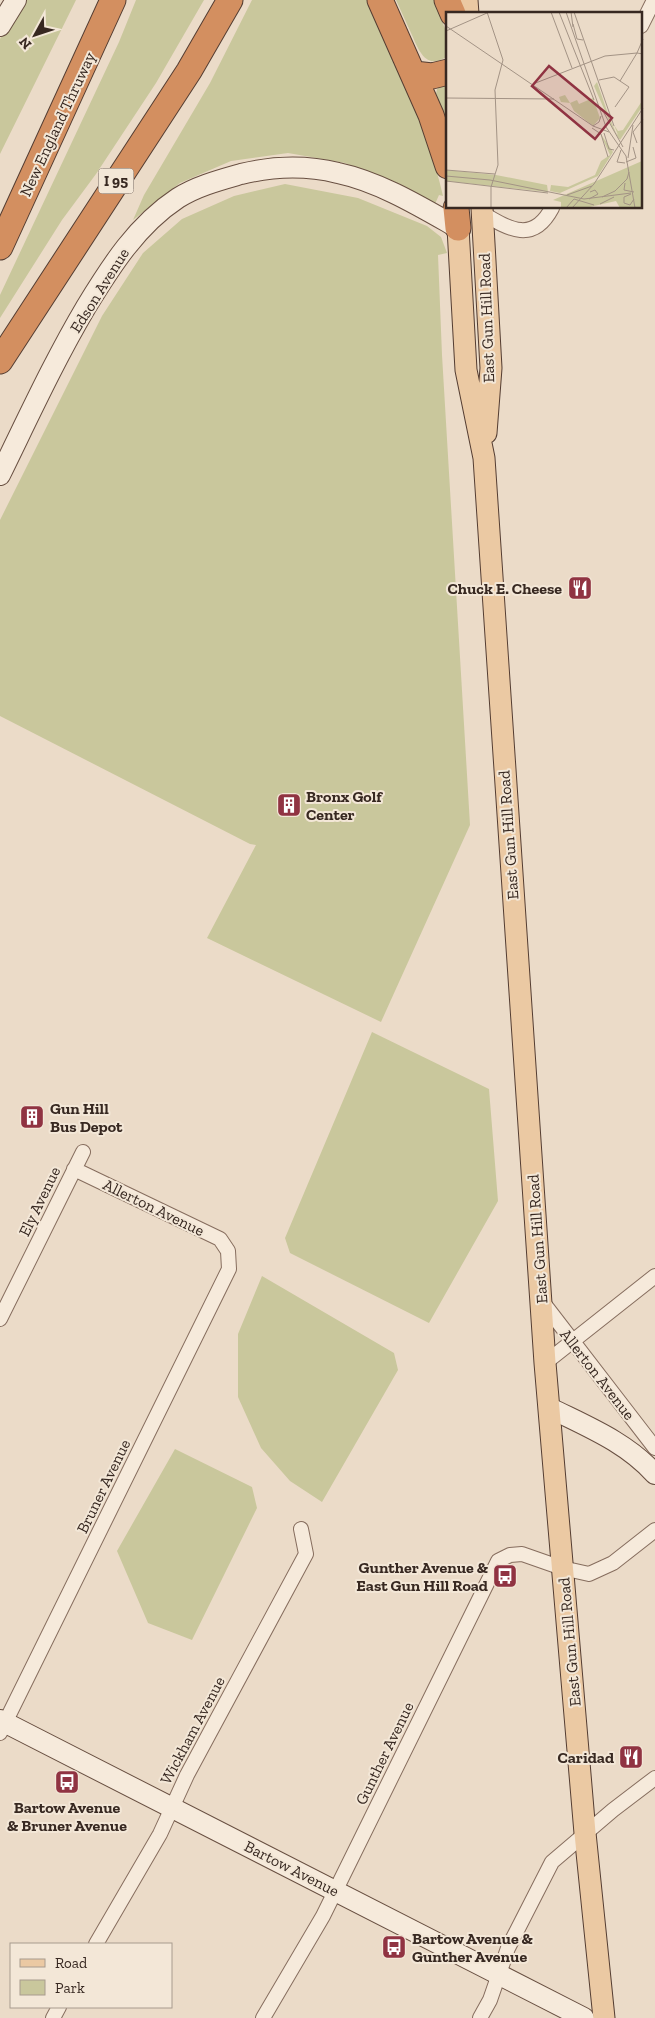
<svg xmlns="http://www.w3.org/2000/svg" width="655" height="2018" font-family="'Zilla Slab',serif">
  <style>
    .green { fill: #c9c79c }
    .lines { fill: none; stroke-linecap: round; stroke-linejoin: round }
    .minor-casing { stroke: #866d5e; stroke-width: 16 }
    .secondary-casing { stroke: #684f41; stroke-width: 22 }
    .primary-casing { stroke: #543d32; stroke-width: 23 }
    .motorway-casing { stroke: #543d32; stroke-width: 27 }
    .minor { stroke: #f6eadb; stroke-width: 14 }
    .secondary { stroke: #f6eadb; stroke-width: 20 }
    .primary { stroke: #ebc9a3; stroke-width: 21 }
    .motorway { stroke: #d38f60; stroke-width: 25 }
    .labels { text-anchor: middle; stroke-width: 4; stroke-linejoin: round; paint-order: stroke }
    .shield { fill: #f3e7d7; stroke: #6f6158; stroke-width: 1 }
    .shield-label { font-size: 15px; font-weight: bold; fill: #372821 }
    .street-label { font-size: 16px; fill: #372821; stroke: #f3e7d7 }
    .poi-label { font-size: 16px; font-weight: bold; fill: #372821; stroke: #f3e7d7; text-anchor: end }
    .inset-road { fill: none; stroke: #a39385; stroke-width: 1 }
    .view { fill: #903342; fill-opacity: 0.15; stroke: #903342; stroke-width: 2.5 }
    .inset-edge { fill: none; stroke: #372821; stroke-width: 2.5 }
  </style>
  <rect width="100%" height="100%" fill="#ebdbc8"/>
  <path class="green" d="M 23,0 L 76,0 L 0,154 L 0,39 Z
    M 136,0 L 204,0 L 156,83 L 96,174 L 62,220 L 0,318 L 0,295 L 119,42 Z
    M 252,0 L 369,0 C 397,64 428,128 443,196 L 439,195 L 435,204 L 400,184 L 345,163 L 288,153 L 231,161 L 180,183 L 133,220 L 144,195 L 210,83 Z
    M 396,0 L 434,0 L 447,34 L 446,57 C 425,71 418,48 411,33 C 406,22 401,11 396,0 Z
    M 447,82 L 447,125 L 436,94 L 437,89 Z
    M 285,184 L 358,198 L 427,226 L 441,237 L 447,253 L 438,255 L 442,355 L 470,825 L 381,1022 L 207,938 L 256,845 L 250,844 L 0,716 L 0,520 L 102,316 L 143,253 L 182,219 L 234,196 Z
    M 372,1032 L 489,1089 L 498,1201 L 429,1323 L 290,1253 L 285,1238 Z
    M 262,1276 L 394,1353 L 398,1370 L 322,1502 L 290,1481 L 261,1448 L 238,1397 L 238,1334 Z
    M 175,1449 L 252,1487 L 257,1508 L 192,1640 L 148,1623 L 117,1551 Z"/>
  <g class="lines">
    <defs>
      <path id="minor" d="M 641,26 L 654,0
        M 482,213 C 509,229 533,244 552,208
        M 541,1300 L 655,1448
        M 0,1319 L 83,1152
        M 545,1363 L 655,1276
        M 0,1733 L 229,1269 L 228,1251 L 220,1239 L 74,1169
        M 96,1944 L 160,1834 L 187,1775 L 306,1554 L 301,1529
        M 53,2018 L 59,2007
        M 263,2018 L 323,1916 L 498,1561 L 510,1555 L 522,1554 L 562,1568 L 589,1574 L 613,1563 L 655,1530
        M 480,2018 L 490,2000 L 508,1948 L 552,1862 L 613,1810 L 655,1778"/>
      <path id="secondary" d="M 0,26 L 16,0
        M 0,475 C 28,418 54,361 86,307 C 111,266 137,225 178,198 C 197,186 220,180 241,174 C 274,166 305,165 338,173 C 380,182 421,207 458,228
        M 550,1408 C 588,1427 626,1442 655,1474
        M 0,1720 L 584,2018"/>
      <path id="primary" d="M 467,0 L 468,14
        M 482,208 L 491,368 L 486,433
        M 458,228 L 466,370 L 484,458 L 545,1363 L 585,1833 L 604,2018"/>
      <path id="motorway" d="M 380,0 L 431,115 L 448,166
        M 447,0 L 453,14
        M 414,74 L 432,76 L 448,72
        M 456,208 L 458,228
        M 0,247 L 113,0
        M 0,361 L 189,71 L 230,0"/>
    </defs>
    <use href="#minor" class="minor-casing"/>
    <use href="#secondary" class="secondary-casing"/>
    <use href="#primary" class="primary-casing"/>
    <use href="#motorway" class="motorway-casing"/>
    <use href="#minor" class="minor"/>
    <use href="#secondary" class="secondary"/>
    <use href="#primary" class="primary"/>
    <use href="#motorway" class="motorway"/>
  </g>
  <defs>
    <symbol id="restaurant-square" viewBox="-11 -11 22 22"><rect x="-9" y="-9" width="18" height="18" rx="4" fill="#903342" stroke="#f3e7d7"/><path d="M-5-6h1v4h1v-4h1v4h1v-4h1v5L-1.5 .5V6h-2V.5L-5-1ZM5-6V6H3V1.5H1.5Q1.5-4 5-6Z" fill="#fff"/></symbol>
    <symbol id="building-square" viewBox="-11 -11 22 22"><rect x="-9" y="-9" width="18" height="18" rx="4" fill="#903342" stroke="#f3e7d7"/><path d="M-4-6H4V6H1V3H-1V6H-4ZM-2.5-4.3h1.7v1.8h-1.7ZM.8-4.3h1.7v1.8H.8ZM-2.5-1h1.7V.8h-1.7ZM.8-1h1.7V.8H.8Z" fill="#fff"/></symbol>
    <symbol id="bus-square" viewBox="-11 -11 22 22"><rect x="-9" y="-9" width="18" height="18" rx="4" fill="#903342" stroke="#f3e7d7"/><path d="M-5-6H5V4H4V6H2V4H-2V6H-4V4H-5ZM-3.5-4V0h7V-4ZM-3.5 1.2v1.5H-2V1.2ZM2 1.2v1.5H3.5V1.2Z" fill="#fff"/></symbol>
  </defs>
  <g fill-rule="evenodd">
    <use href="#restaurant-square" x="566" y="574" width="28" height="28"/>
    <use href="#building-square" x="275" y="791" width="28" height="28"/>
    <use href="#building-square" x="18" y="1103" width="28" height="28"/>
    <use href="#bus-square" x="491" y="1562" width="28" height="28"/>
    <use href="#restaurant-square" x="617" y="1743" width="28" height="28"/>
    <use href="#bus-square" x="53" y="1768" width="28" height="28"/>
    <use href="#bus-square" x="380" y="1933" width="28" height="28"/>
  </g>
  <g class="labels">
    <rect class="shield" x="98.5" y="168.5" width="35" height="25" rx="4"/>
    <g class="shield-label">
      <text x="116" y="186">I 95</text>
    </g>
    <g class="street-label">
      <text transform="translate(57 124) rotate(-65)" y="6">New England Thruway</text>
      <text transform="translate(99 290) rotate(-58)" y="6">Edson Avenue</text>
      <text transform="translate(486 318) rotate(-92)" y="6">East Gun Hill Road</text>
      <text transform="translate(508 835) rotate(-94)" y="6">East Gun Hill Road</text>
      <text transform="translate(39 1201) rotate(-64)" y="6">Ely Avenue</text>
      <text transform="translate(154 1207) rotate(26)" y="6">Allerton Avenue</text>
      <text transform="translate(537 1239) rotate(-94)" y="6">East Gun Hill Road</text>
      <text transform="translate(598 1374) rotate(52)" y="6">Allerton Avenue</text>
      <text transform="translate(103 1486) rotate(-64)" y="6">Bruner Avenue</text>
      <text transform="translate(569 1642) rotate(-95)" y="6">East Gun Hill Road</text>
      <text transform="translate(192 1730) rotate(-62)" y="6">Wickham Avenue</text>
      <text transform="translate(384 1753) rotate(-64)" y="6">Gunther Avenue</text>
      <text transform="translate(292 1868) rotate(27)" y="6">Bartow Avenue</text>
    </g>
    <g class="poi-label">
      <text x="562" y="594">Chuck E. Cheese</text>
      <text x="306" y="802" text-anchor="start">Bronx Golf<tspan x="306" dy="18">Center</tspan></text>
      <text x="50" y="1114" text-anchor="start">Gun Hill<tspan x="50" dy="18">Bus Depot</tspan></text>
      <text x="488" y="1573">Gunther Avenue &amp;<tspan x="488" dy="18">East Gun Hill Road</tspan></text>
      <text x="614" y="1763">Caridad</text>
      <text x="67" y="1813" text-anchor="middle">Bartow Avenue<tspan x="67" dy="18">&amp; Bruner Avenue</tspan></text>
      <text x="412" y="1944" text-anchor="start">Bartow Avenue &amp;<tspan x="412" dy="18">Gunther Avenue</tspan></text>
    </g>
  </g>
  <g transform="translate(446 12)">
    <rect width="196" height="196" fill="#ebdbc8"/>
    <path d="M 151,70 L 162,102 L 170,121 L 172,123 L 168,113 L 172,119 L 177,118 L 196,89 L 196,95 L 174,128 L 174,127 L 173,127 L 166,115 L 148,74 ZM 119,83 L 124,91 L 131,88 L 133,92 L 147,86 L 154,106 L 147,114 L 128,99 L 124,91 L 115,90 L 113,85 ZM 154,121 L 167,140 L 152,164 L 114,181 L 104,179 L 105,173 L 122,175 L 149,163 L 155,149 L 164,143 ZM 196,149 L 196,196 L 174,196 L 170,189 L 139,196 L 115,196 L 115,190 L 107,188 ZM 0,158 L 50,163 L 101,173 L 102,180 L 0,169 Z" fill="#c9c79c"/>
    <path class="inset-road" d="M 41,0 L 57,48 L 49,78 L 52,153 L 45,175 L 45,196M 105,0 L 126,56M 113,0 L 148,88M 120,0 L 160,115 L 180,144 L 189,196M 125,0 L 127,15M 128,0 L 168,114M 127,12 L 131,27 L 137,28M 0,14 L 147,114 L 153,110 L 155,104M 0,19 L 41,1M 153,68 L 168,65 L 183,75 L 169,95M 174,69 L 191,41 L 197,42M 87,72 L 159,44 L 191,41 L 197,27M 0,86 L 108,87M 158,101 L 177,135M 147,114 L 163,120M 146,116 L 155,122 L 162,145M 158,121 L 163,137 L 168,138M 191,131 L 187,120 L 197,107M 175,138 L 171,150 L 179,151M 182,146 L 187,113M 180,150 L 190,146 L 187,135M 0,158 L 49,162M 0,164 L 44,168 L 138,187 L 185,181M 0,169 L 102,181M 179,171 L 178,178 L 188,180M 185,182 L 178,185 L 178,191 L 184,193 L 188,187M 121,183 L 146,174M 156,185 L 169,179 L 181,167 L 183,160M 143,187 L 152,182 L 149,178 L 144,180M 154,192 L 168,185M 120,196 L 128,187 L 148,193M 126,196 L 148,172 L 197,96"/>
    <path class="view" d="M 103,54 L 166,106 L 149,127 L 86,74 Z"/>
    <rect width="196" height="196" class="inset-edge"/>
  </g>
  <rect x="10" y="1943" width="162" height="65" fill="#f3e7d7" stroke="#a89b8e"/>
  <rect x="20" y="1959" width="25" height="8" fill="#ebc9a3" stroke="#a89b8e"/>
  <text x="55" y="1968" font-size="15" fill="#372821">Road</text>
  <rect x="20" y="1980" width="25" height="15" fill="#c9c79c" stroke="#a89b8e"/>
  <text x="55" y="1993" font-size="15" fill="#372821">Park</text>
  <g transform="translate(35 35) rotate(230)" stroke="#f3e7d7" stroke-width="4" paint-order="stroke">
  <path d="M0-4L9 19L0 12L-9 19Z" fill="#372821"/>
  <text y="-8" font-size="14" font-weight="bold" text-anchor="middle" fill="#372821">N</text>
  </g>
</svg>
